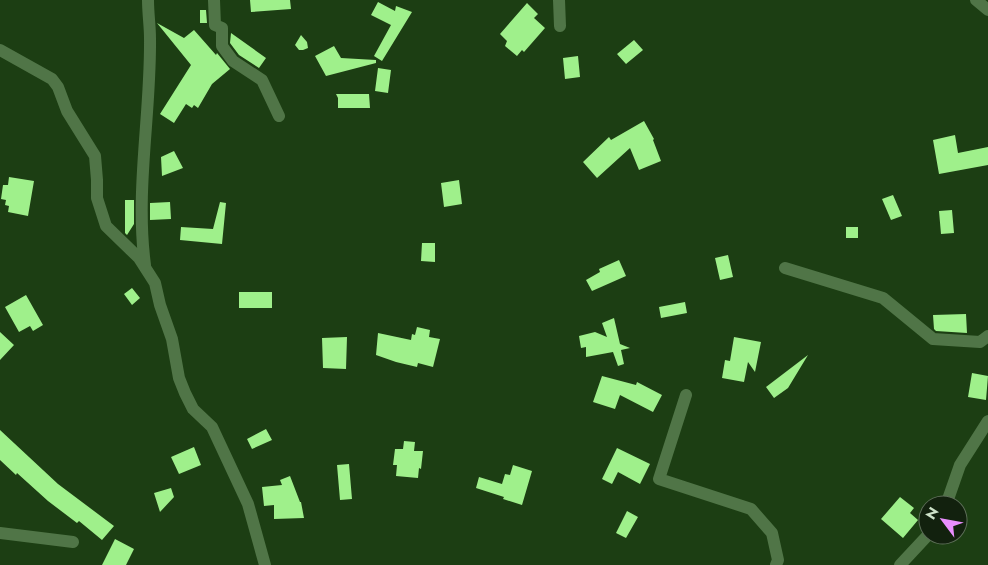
<svg xmlns="http://www.w3.org/2000/svg" width="988" height="565" font-family="Jost,sans-serif">
  <style>
    .building { fill: #9ff08b }
    .lines { fill: none; stroke-linecap: round; stroke-linejoin: round }
    .minor { stroke: #507547; stroke-width: 12 }
  </style>
  <rect width="100%" height="100%" fill="#1c3e13"/>
  <path class="building" d="M 250,0 L 290,0 L 291,9 L 251,12 Z
    M 378,2 L 395,11 L 396,6 L 412,12 L 382,61 L 374,56 L 391,25 L 371,15 Z
    M 527,3 L 538,14 L 534,18 L 545,28 L 524,52 L 522,50 L 517,56 L 505,46 L 507,41 L 500,34 Z
    M 200,10 L 206,10 L 207,23 L 200,23 Z
    M 157,23 L 184,38 L 194,30 L 216,55 L 217,53 L 230,69 L 212,84 L 198,108 L 194,105 L 192,108 L 186,104 L 174,123 L 160,114 L 191,65 Z
    M 231,33 L 266,58 L 259,68 L 239,55 L 230,43 Z
    M 301,35 L 307,42 L 308,48 L 303,50 L 299,50 L 295,45 Z
    M 634,40 L 643,50 L 626,64 L 617,54 Z
    M 334,46 L 341,58 L 376,60 L 376,63 L 326,76 L 315,56 Z
    M 578,56 L 580,77 L 565,79 L 563,58 Z
    M 378,68 L 391,70 L 388,93 L 375,91 Z
    M 336,94 L 369,94 L 370,108 L 338,108 L 338,98 Z
    M 644,121 L 654,139 L 653,140 L 661,161 L 639,170 L 630,148 L 597,178 L 583,162 L 609,137 L 611,140 Z
    M 955,135 L 958,153 L 988,147 L 988,165 L 939,174 L 933,140 Z
    M 174,151 L 183,168 L 162,176 L 161,157 Z
    M 9,177 L 34,181 L 28,216 L 8,212 L 9,206 L 5,205 L 6,200 L 1,199 L 3,185 L 8,185 Z
    M 459,180 L 462,204 L 444,207 L 441,183 Z
    M 893,195 L 902,216 L 891,220 L 882,199 Z
    M 125,200 L 134,200 L 134,224 L 127,235 L 125,233 Z
    M 170,202 L 171,219 L 150,220 L 150,203 Z
    M 220,202 L 226,203 L 222,244 L 180,240 L 181,227 L 213,229 Z
    M 952,210 L 954,233 L 941,234 L 939,211 Z
    M 846,227 L 858,227 L 858,238 L 846,238 Z
    M 422,243 L 435,243 L 435,262 L 421,261 Z
    M 728,255 L 733,277 L 720,280 L 715,258 Z
    M 619,260 L 626,276 L 592,291 L 586,280 L 600,272 L 599,269 Z
    M 132,288 L 140,298 L 132,305 L 124,294 Z
    M 239,292 L 272,292 L 272,308 L 239,308 Z
    M 26,295 L 43,325 L 33,331 L 30,326 L 19,332 L 5,307 Z
    M 685,302 L 687,313 L 661,318 L 659,307 Z
    M 966,314 L 967,333 L 936,331 L 934,329 L 933,315 Z
    M 614,318 L 620,344 L 630,348 L 621,350 L 624,364 L 618,366 L 613,352 L 586,357 L 586,347 L 581,348 L 579,336 L 595,332 L 607,337 L 602,323 Z
    M 417,327 L 430,330 L 429,337 L 440,339 L 433,367 L 418,363 L 417,367 L 396,362 L 376,355 L 378,333 L 411,340 L 412,334 L 415,335 Z
    M 0,332 L 14,345 L 0,360 Z
    M 347,337 L 346,369 L 323,368 L 322,338 Z
    M 734,337 L 761,342 L 755,372 L 748,362 L 744,382 L 722,378 L 725,360 L 730,361 Z
    M 808,355 L 788,388 L 774,398 L 766,387 Z
    M 972,373 L 988,376 L 986,400 L 968,397 Z
    M 602,376 L 636,385 L 637,382 L 662,395 L 653,412 L 620,395 L 615,409 L 593,402 Z
    M 266,429 L 272,440 L 252,449 L 247,439 Z
    M 0,430 L 58,484 L 114,526 L 102,540 L 79,521 L 77,523 L 48,501 L 17,473 L 16,475 L 0,460 Z
    M 404,441 L 415,442 L 414,451 L 423,451 L 421,469 L 419,468 L 418,478 L 396,476 L 397,465 L 393,465 L 395,449 L 403,449 Z
    M 194,447 L 201,465 L 179,474 L 171,457 Z
    M 617,448 L 650,464 L 640,484 L 618,472 L 612,484 L 602,479 Z
    M 349,464 L 352,499 L 340,500 L 337,465 Z
    M 513,465 L 532,471 L 522,505 L 503,499 L 504,497 L 476,488 L 479,477 L 502,484 L 505,474 L 510,475 Z
    M 290,476 L 300,502 L 301,502 L 304,518 L 274,519 L 274,505 L 264,506 L 262,487 L 282,485 L 280,480 Z
    M 171,488 L 174,497 L 160,512 L 154,493 Z
    M 900,497 L 914,508 L 910,513 L 918,520 L 903,538 L 881,519 Z
    M 627,511 L 638,517 L 626,538 L 616,533 Z
    M 115,539 L 134,549 L 126,565 L 102,565 Z"/>
  <g class="lines">
    <path class="minor" d="M 214,0 L 215,25 L 222,28 L 222,46 L 233,61 L 262,80 L 279,116
      M 559,0 L 560,26
      M 976,0 L 988,10
      M 0,50 L 52,79 L 58,87 L 67,111 L 95,156 L 97,180 L 97,198 L 106,226 L 139,258 L 155,283 L 160,305 L 172,339 L 179,378 L 185,393 L 193,409 L 212,427 L 248,504 L 265,565
      M 145,265 C 135,190 151,114 150,38 C 150,26 148,13 148,0
      M 785,268 L 883,298 L 933,339 L 980,342 L 988,336
      M 686,395 L 659,479 L 751,509 L 772,533 L 778,560 L 776,565
      M 946,505 L 960,465 L 988,421
      M 0,533 L 73,542
      M 900,565 L 928,535"/>
  </g>
  <g transform="translate(943 520) rotate(302)"><circle r="24" fill="#12210e" stroke="#5d6e58"/>
  <path d="M0-4L9 19L0 12L-9 19Z" fill="#e98efe"/>
  <text y="-8" font-size="14" font-weight="bold" text-anchor="middle" fill="#cde2c8">N</text>
  </g>
</svg>
